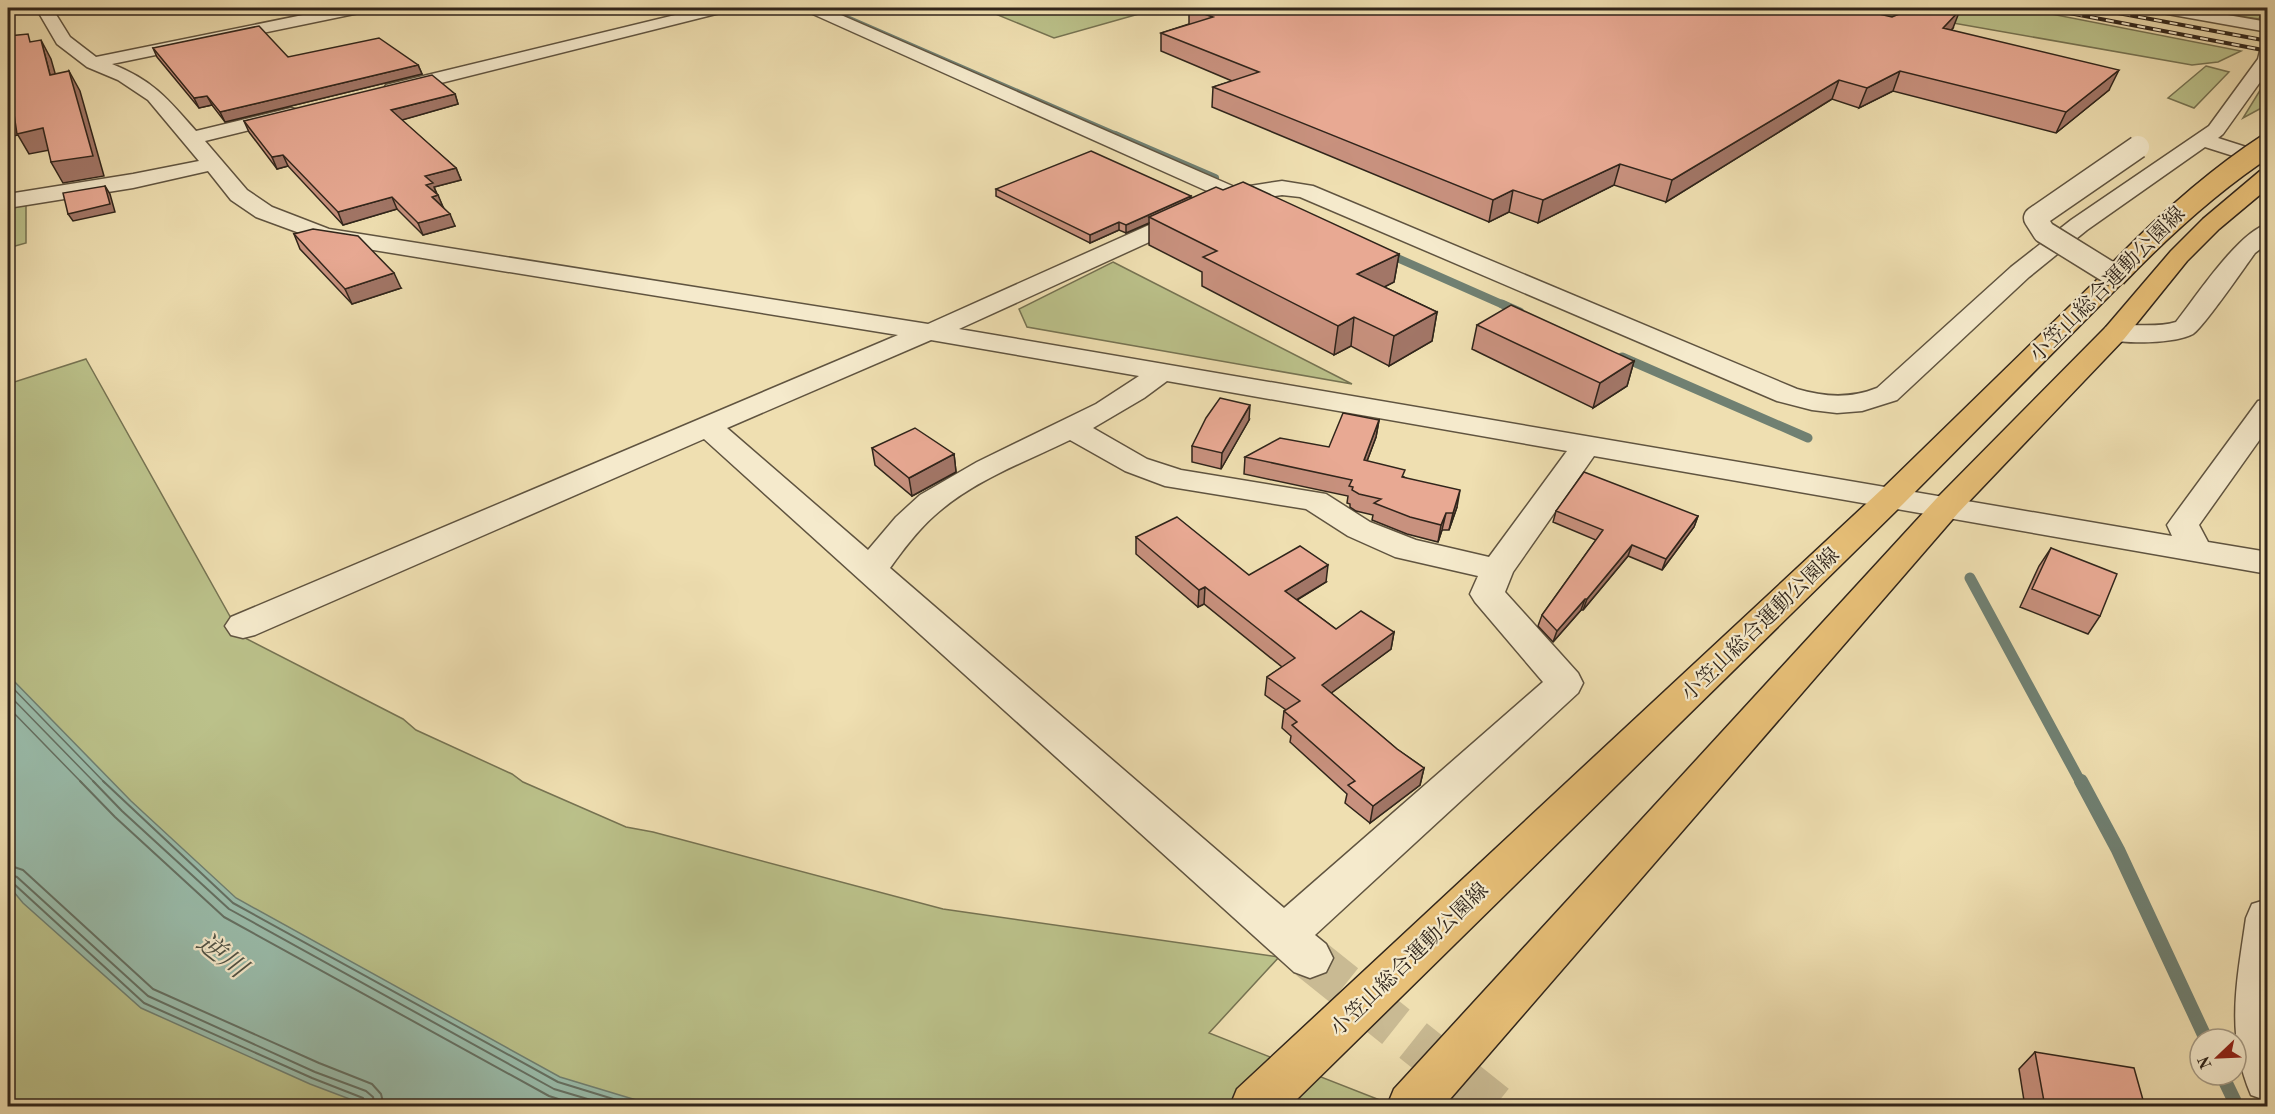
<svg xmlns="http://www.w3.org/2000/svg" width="2275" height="1114" font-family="'Old Standard TT','Noto Serif JP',serif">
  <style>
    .green { fill: #bbc18a; stroke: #767352; stroke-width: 1.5 }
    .water { fill: #9abdac; stroke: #708072; stroke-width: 1.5 }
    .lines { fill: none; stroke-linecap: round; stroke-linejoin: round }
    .shore-far1 { stroke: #657164; stroke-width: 1.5 }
    .shore { stroke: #657164; stroke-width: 2 }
    .stream-far4 { stroke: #708072; stroke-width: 6 }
    .stream-far3 { stroke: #708072; stroke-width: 8 }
    .stream-far2 { stroke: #708072; stroke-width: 9 }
    .stream-far1 { stroke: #708072; stroke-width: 11 }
    .stream { stroke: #708072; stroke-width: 14 }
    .minor-tunnel { stroke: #c9ba93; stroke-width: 44; stroke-dasharray: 44 22; stroke-linecap: butt }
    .minor-casing { stroke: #605440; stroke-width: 3 }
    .major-casing { stroke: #30251b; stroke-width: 3 }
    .minor { fill: #f5eacc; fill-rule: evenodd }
    .major { fill: #e8c078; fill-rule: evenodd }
    .rail-casing { stroke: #30251b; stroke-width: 4 }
    .rail { stroke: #f5eacc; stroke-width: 2; stroke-dasharray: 8; stroke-linecap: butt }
    .minor-bridge-casing { stroke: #605440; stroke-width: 25; stroke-linecap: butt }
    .major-bridge-casing { stroke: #30251b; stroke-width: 25; stroke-linecap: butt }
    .minor-bridge { stroke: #f5eacc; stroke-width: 22 }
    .major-bridge { stroke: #e8c078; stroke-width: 22 }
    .wall { fill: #c8917e; stroke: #30251b; stroke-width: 1.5 }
    .shaded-wall { fill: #a27667; stroke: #30251b; stroke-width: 1.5 }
    .building { fill: #e8a993; stroke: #30251b; stroke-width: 1.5 }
    .labels { text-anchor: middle; stroke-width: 4.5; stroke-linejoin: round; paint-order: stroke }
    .street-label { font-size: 21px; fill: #30251b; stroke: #f5eacc }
    .near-water-label { font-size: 27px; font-style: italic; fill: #505346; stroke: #f5eacc }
  </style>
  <rect width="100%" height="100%" fill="#efdfb1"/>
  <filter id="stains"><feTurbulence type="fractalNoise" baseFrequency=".00333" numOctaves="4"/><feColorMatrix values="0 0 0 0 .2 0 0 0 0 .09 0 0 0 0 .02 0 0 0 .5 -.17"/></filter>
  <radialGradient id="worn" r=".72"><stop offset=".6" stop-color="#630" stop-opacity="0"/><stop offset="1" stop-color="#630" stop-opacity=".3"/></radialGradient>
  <path class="green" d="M 981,8 L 1160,8 L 1054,38 Z
    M 1802,8 L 2020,8 L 2241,51 L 2218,62 L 2192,65 L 1936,20 L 1886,22 Z
    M 2183,8 L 2263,8 L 2259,19 Z
    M 2206,66 L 2229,72 L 2194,108 L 2168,98 Z
    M 2267,79 L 2267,105 L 2243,118 Z
    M 26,202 L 26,243 L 8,248 L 8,205 Z
    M 1113,262 L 1352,384 L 1027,327 L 1019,309 Z
    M 86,359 L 241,636 L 403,719 L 416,730 L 512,774 L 523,782 L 626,827 L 653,832 L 943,909 L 1279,957 L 1209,1033 L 1395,1106 L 8,1106 L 8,384 Z"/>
  <path class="water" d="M 8,675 L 131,801 L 236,898 L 560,1077 L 656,1106 L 368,1106 L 310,1084 L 141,1008 L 23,903 L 8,885 Z"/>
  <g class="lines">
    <path class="shore-far1" d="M 8,683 L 105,783
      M 8,694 L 95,783
      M 8,707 L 82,783"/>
    <path class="shore" d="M 80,781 L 115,817 L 224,917 L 549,1096 L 580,1106
      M 93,781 L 122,811 L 229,909 L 554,1089 L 611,1106
      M 103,781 L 233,903 L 558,1082 L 636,1106
      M 8,865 L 23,870 L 153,989 L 319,1063 L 372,1084 L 381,1094 L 384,1106
      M 8,874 L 17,877 L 148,996 L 315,1072 L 366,1091 L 373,1097 L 375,1106
      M 8,882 L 14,884 L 144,1003 L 312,1078 L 363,1098 L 367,1106"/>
    <path class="stream-far4" d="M 824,8 L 1119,136"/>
    <path class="stream-far3" d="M 1115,135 L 1215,178
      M 1386,253 L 1506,306"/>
    <path class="stream-far2" d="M 1502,304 L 1520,312
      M 1622,357 L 1808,438"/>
    <path class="stream-far1" d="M 1970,578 L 2081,783"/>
    <path class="stream" d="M 2081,781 L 2118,850 L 2206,1039
      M 2222,1075 L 2237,1106"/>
    <path class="minor-tunnel" d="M 1310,958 L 1495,1106"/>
    <defs>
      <path id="minor" d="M 36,8 L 52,8 L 70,37 L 96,57 L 337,8 L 367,8 L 365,11 L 359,13 L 112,64 C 154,81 168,99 196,131 L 291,108 L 298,110 L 301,114 L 298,118 L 205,141 L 247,190 L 272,207 L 329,229 L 928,324 L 1216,195 L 806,11 L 804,8 L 825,8 L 1237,188 L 1282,181 L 1313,186 L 1797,389 C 1824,397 1850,399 1877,388 L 2011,267 L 2071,220 L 2209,126 L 2258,59 L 2260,51 L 2268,50 L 2268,71 L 2223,134 L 2218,138 L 2268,154 L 2268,167 L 2205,147 L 2087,230 L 2029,277 L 1897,400 L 1862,411 L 1837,413 L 1812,410 L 1777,401 L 1300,197 L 1282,195 L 1239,201 L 959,329 L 2172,536 L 2167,525 L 2172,518 L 2258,401 L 2268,399 L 2268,428 L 2199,525 L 2208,542 L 2268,552 L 2268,574 L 1594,456 L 1513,572 L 1505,592 L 1578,673 L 1583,683 L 1578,693 L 1315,935 L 1326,944 L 1333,958 L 1326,972 L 1310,978 L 1294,972 L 704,439 L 255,635 L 243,638 L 231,635 L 225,626 L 231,617 L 898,335 L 324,242 L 256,217 L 231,200 L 208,171 L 133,188 L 8,208 L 8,194 L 133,174 L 199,161 L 148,100 L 118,80 L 87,67 L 57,44 ZM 931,340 L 1139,376 L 1096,404 L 977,462 L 920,495 L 896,517 L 868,550 L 727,428 ZM 1167,381 L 1567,451 L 1489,557 L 1416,540 L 1370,522 L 1326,494 L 1181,470 L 1147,459 L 1093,428 L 1144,398 ZM 1070,440 L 1125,471 L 1165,486 L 1306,509 L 1348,536 L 1395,557 L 1478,576 L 1470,594 L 1475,602 L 1543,682 L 1284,908 L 890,568 C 903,550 917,531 934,516 C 972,481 1025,462 1070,440 Z
        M 704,8 L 730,8 L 728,11 L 393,95 L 386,93 L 384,89 L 386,85 Z
        M 2154,8 L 2187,8 L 2268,22 L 2268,32 L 2162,13 Z
        M 2268,224 L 2268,243 L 2255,253 C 2245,267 2203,328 2193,334 C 2174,344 2126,344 2106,339 L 2102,333 L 2106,327 C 2129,322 2153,329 2176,322 C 2195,298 2239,231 2268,224 Z
        M 2268,899 L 2268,1101 L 2251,1095 C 2225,1034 2237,981 2246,918 L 2252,904 Z"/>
      <path id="major" d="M 2268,170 L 2268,188 L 2219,229 L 2187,261 L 2124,339 L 1958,513 L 1444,1106 L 1387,1106 L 1394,1089 L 1936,499 L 2106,327 L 2171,251 L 2203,219 L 2260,171 Z
        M 2115,269 L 2124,271 L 2127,276 L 2124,281 L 1903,504 L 1290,1106 L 1230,1106 L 1237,1089 L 1881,490 L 2106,271 Z"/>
    </defs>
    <use href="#minor" class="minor-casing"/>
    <use href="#major" class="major-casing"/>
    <use href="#minor" class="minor"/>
    <use href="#major" class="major"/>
    <defs>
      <path id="rail" d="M 2043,8 L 2268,51
        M 2091,8 L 2268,41"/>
    </defs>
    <use href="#rail" class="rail-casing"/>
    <use href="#rail" class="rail"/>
    <defs>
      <path id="minor-bridge" d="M 2115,276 L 2044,232 L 2035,218 L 2138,147"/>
      <path id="major-bridge" d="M 2115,276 C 2162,227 2211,182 2268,145"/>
    </defs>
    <use href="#minor-bridge" class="minor-bridge-casing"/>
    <use href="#major-bridge" class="major-bridge-casing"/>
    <use href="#minor-bridge" class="minor-bridge"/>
    <use href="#major-bridge" class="major-bridge"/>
  </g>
  <path class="wall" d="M 1189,9 L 1892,17 L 1953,28 L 1951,30 L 2109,90 L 2056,133 L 1893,91 L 1859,108 L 1832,99 L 1666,202 L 1614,185 L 1538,223 L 1509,212 L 1489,222 L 1212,107 L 1213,87 L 1232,81 L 1161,51 L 1161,33 L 1189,24 Z
    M 153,48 L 418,65 L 422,74 L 225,122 L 212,105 L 199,108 L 157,57 Z
    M 455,94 L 458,104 L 401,120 L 456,168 L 461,180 L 434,187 L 443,207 L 455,226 L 423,235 L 397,209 L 343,225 L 288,166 L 277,169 L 249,132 L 244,121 Z
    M 996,189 L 1191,198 L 1399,254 L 1394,282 L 1384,287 L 1437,312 L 1432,341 L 1389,366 L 1351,346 L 1334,355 L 1202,286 L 1202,272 L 1149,245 L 1149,223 L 1126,233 L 1119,230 L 1090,243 L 996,196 Z
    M 294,234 L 401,288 L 352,304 L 300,249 Z
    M 1477,325 L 1634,361 L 1627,386 L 1593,408 L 1472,349 Z
    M 1249,420 L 1221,469 L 1192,462 L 1192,446 Z
    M 1379,420 L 1376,437 L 1367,461 L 1404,477 L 1457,507 L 1449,530 L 1442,530 L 1438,542 L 1407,534 L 1372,520 L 1373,515 L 1356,511 L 1350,507 L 1350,504 L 1347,503 L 1348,496 L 1244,474 L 1245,457 L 1329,447 Z
    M 872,448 L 954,454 L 956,472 L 912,496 L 875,465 Z
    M 1556,511 L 1698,516 L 1694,527 L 1662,570 L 1628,556 L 1583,610 L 1581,610 L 1553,642 L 1538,626 L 1542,615 L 1596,540 L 1553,522 Z
    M 1136,537 L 1249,575 L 1326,582 L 1297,600 L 1336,629 L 1394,632 L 1391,649 L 1331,693 L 1397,749 L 1424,768 L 1420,785 L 1370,823 L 1345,803 L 1347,794 L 1290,742 L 1291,736 L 1282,728 L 1284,711 L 1286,710 L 1265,695 L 1267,677 L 1282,667 L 1204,604 L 1198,607 L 1136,554 Z
    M 2051,548 L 2100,616 L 2088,634 L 2020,607 L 2039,566 Z
    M 2035,1052 L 2145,1107 L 2025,1107 L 2019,1069 Z"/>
  <path class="shaded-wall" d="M 1960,10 L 1953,28 L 1935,47 L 1943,28 Z
    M 41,40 L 51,59 L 61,94 L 50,75 Z
    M 418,65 L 422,74 L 225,122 L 220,112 Z
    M 2119,70 L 2109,90 L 2056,133 L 2066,112 Z
    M 69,71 L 80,91 L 104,176 L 63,183 L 51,162 Z
    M 1900,71 L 1893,91 L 1859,108 L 1867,88 Z
    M 1839,80 L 1832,99 L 1666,202 L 1672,180 Z
    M 455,94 L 458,104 L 395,122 L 391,110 Z
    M 207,96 L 212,105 L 199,108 L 194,98 Z
    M 14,114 L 43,128 L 55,149 L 29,154 L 18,135 L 8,137 L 8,115 Z
    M 283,155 L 288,166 L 277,169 L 272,157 Z
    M 1620,164 L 1614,185 L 1538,223 L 1543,200 Z
    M 456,168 L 461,180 L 434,187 L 437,195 L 426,185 L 425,176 Z
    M 105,186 L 110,194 L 115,212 L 73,221 L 68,214 Z
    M 1513,190 L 1509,212 L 1489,222 L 1493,200 Z
    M 438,195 L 443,207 L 432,197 Z
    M 1191,196 L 1191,204 L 1149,217 L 1149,223 L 1126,233 L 1126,225 Z
    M 392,197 L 397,209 L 343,225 L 338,212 Z
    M 450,214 L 455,226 L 423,235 L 418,223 Z
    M 1119,222 L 1119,230 L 1090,243 L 1090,235 Z
    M 1399,254 L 1394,282 L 1353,303 L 1357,274 Z
    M 394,273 L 401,288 L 352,304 L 345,289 Z
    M 1437,312 L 1432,341 L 1389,366 L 1394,336 Z
    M 1354,317 L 1351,346 L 1334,355 L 1338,326 Z
    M 1634,361 L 1627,386 L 1593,408 L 1600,383 Z
    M 1250,405 L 1249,420 L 1221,469 L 1222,453 Z
    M 1379,420 L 1376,437 L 1361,477 L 1364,460 Z
    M 954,454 L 956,472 L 912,496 L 909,478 Z
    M 1460,490 L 1457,507 L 1449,530 L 1453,513 Z
    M 1446,513 L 1442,530 L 1438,542 L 1441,525 Z
    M 1698,516 L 1694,527 L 1662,570 L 1666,559 Z
    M 1632,545 L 1628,556 L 1583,610 L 1587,599 Z
    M 1328,565 L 1326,582 L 1283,608 L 1285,591 Z
    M 1205,587 L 1204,604 L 1198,607 L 1199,590 Z
    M 1585,599 L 1581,610 L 1553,642 L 1557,631 Z
    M 1394,632 L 1391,649 L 1319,702 L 1322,685 Z
    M 1424,768 L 1420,785 L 1370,823 L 1373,806 Z"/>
  <path class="building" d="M 1193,8 L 1853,8 L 1892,17 L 1914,8 L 1947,8 L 1960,10 L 1943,28 L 2119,70 L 2066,112 L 1900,71 L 1867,88 L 1839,80 L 1672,180 L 1620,164 L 1543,200 L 1513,190 L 1493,200 L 1213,87 L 1259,72 L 1161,33 L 1213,17 L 1189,9 Z
    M 259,26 L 288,57 L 379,38 L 418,65 L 220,112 L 207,96 L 194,98 L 153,48 Z
    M 28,34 L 30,42 L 41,40 L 50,75 L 69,71 L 93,156 L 51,162 L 43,128 L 17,134 L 14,114 L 8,115 L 8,36 Z
    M 432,75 L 455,94 L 391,110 L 456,168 L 425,176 L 433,183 L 426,185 L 438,195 L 432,197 L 450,214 L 418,223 L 392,197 L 338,212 L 283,155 L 272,157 L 244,121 Z
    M 1091,151 L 1191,196 L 1126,225 L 1119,222 L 1090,235 L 996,189 Z
    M 1243,182 L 1399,254 L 1357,274 L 1437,312 L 1394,336 L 1354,317 L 1338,326 L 1203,257 L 1217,251 L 1149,217 L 1216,187 L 1223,190 Z
    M 105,186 L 110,204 L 68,214 L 63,193 Z
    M 313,229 L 358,236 L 394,273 L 345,289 L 294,234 Z
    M 1511,305 L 1634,361 L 1600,383 L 1477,325 Z
    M 1220,398 L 1250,405 L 1222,453 L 1192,446 L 1206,418 Z
    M 1343,413 L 1379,420 L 1364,460 L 1405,470 L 1402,477 L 1460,490 L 1453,513 L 1446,513 L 1441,525 L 1410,517 L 1374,503 L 1381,499 L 1359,494 L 1352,490 L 1353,487 L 1349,486 L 1352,480 L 1245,457 L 1280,438 L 1329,447 Z
    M 915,428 L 954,454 L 909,478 L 872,448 Z
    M 1584,472 L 1698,516 L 1666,559 L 1632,545 L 1587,599 L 1585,599 L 1557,631 L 1542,615 L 1603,530 L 1556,511 Z
    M 1177,517 L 1249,575 L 1300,546 L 1328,565 L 1285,591 L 1336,629 L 1361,611 L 1394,632 L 1322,685 L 1397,749 L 1424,768 L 1373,806 L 1348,785 L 1355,781 L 1292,725 L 1297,722 L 1284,711 L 1300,701 L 1267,677 L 1295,658 L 1205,587 L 1199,590 L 1136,537 Z
    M 2051,548 L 2117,574 L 2100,616 L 2032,589 Z
    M 2035,1052 L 2134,1068 L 2145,1107 L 2045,1107 Z"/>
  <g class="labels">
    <g class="street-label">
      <text transform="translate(2107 284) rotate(-45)" y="7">小笠山総合運動公園線</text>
      <text transform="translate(1760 624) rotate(-44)" y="7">小笠山総合運動公園線</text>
      <text transform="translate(1409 959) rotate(-44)" y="7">小笠山総合運動公園線</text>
    </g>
    <g class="near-water-label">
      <text transform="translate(222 955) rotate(38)" y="9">逆川</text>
    </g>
  </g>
  <rect width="2275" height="1114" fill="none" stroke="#efdfb1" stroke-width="30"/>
  <rect x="9" y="9" width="2257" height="1096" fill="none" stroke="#30251b" stroke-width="3"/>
  <rect x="15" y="15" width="2245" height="1084" fill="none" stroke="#30251b" stroke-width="1.5"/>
  <g transform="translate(2218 1057) rotate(247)"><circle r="28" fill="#f5eacc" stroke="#a69b85" stroke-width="1.5"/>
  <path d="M0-4.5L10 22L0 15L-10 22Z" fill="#8f2418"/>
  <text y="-9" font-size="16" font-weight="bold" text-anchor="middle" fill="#30251b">N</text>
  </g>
  <rect width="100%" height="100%" filter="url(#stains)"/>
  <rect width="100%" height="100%" fill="url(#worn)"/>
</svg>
